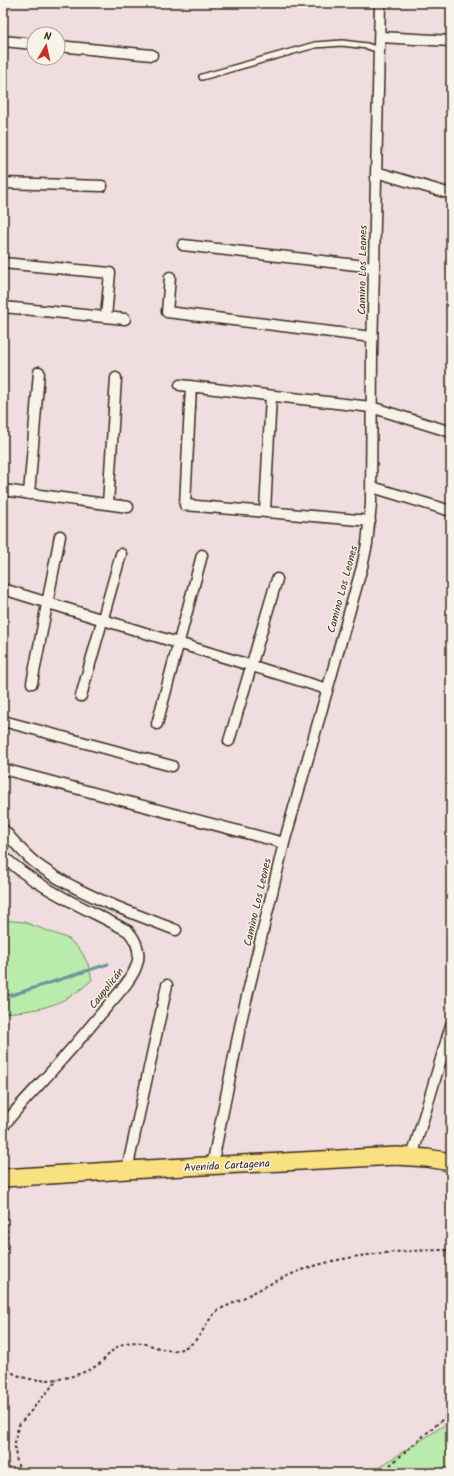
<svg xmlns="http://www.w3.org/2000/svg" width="454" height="1476" font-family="Kalam,sans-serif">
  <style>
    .green { fill: #b8ebac; stroke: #7a8a65 }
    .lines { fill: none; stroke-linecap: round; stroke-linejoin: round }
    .stream { stroke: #6d949b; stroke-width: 3 }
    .lane-casing { stroke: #3b2a1e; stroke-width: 8 }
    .street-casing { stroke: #3b2a1e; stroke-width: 13 }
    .primary-casing { stroke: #3b2a1e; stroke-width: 20 }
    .path { stroke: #3b2a1e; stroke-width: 2; stroke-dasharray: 3 3; stroke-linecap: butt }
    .lane { stroke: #f7f3e8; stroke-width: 5 }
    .street { stroke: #f7f3e8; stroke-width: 10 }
    .primary { stroke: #f9e181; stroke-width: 17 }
    .labels { text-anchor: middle; stroke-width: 3; stroke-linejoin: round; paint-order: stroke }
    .street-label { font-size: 11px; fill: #3b2a1e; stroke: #f7f3e8 }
  </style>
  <rect width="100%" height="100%" fill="#efdddf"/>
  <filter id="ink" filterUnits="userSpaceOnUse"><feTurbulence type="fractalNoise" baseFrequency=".025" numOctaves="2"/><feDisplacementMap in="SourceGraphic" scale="8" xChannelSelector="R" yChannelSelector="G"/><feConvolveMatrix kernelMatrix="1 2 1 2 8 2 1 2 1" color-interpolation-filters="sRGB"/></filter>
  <g filter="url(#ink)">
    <path class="green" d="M 3,920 L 24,922 L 69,939 L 81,951 L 88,964 L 92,980 C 74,996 55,1007 31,1010 C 22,1012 12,1012 3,1013 Z
      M 451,1421 L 451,1473 L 370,1473 Z"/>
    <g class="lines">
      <path class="stream" d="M 3,995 L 12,995 L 108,964"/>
      <defs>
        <path id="lane" d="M 202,77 L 315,45 L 342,43 L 367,46 L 379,50"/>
        <path id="street" d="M 380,37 L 451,41
          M 3,41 L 34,44
          M 58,46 L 152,55
          M 376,172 L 451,194
          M 3,183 L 102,186
          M 183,245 L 374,267
          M 3,263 L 110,273 L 106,317
          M 170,277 L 167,312 L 372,337
          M 3,307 L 125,319
          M 180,385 L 371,407 L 451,432
          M 191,386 L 185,505 L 370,521
          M 372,487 L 451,511
          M 3,490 L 128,507
          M 29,494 L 39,372
          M 108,504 L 116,378
          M 265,511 L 271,396
          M 3,589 L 327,689
          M 32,683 L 60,536
          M 81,696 L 121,554
          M 3,721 L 172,766
          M 157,724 L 202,555
          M 229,741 L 277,579
          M 3,769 L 284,843
          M 3,829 C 14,842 27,858 42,868 C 83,896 130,912 176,930
          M 3,856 C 38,889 86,908 128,931 C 136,940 141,952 137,964 C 133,979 115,997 105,1009 C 87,1031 68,1053 49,1074 C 34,1091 16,1108 3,1127
          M 412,1157 L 451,1025
          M 212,1166 L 242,1017 L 284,843 L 362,567 L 367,544 L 371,504 L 372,354 L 380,3
          M 127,1170 L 167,985"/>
        <path id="primary" d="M 3,1178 L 127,1170 L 396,1156 L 427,1158 L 451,1162"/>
      </defs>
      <use href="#lane" class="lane-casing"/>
      <use href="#street" class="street-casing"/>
      <use href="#primary" class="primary-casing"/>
      <path class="path" d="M 3,1286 C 7,1254 8,1223 4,1191
        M 3,1365 C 24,1389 75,1381 99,1364 C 109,1356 114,1345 127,1343 C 148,1338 165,1358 186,1347 C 203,1339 205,1319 220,1309 C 246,1298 270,1282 297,1272 C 343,1254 402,1250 451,1250
        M 20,1473 C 15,1454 12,1444 19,1425 L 58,1379
        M 381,1473 L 451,1412"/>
      <use href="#lane" class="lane"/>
      <use href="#street" class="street"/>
      <use href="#primary" class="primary"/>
    </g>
  </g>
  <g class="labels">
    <g class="street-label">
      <text transform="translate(362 270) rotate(-89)" y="4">Camino Los Leones</text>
      <text transform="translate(342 589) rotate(-75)" y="4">Camino Los Leones</text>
      <text transform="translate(257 902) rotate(-77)" y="4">Camino Los Leones</text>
      <text transform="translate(106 988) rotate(-52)" y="4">Caupolicán</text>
      <text transform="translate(227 1165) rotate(-3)" y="4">Avenida Cartagena</text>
    </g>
  </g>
  <rect width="454" height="1476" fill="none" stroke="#f7f3e8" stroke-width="16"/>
  <rect x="8" y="8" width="438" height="1460" fill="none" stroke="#3b2a1e" stroke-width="1.5" filter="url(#ink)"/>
  <g transform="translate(46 46) rotate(9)"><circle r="19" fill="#f7f3e8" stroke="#aca397"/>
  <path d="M0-3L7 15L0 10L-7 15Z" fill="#c8321e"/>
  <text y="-6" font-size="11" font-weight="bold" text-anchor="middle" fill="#3b2a1e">N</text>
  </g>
</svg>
